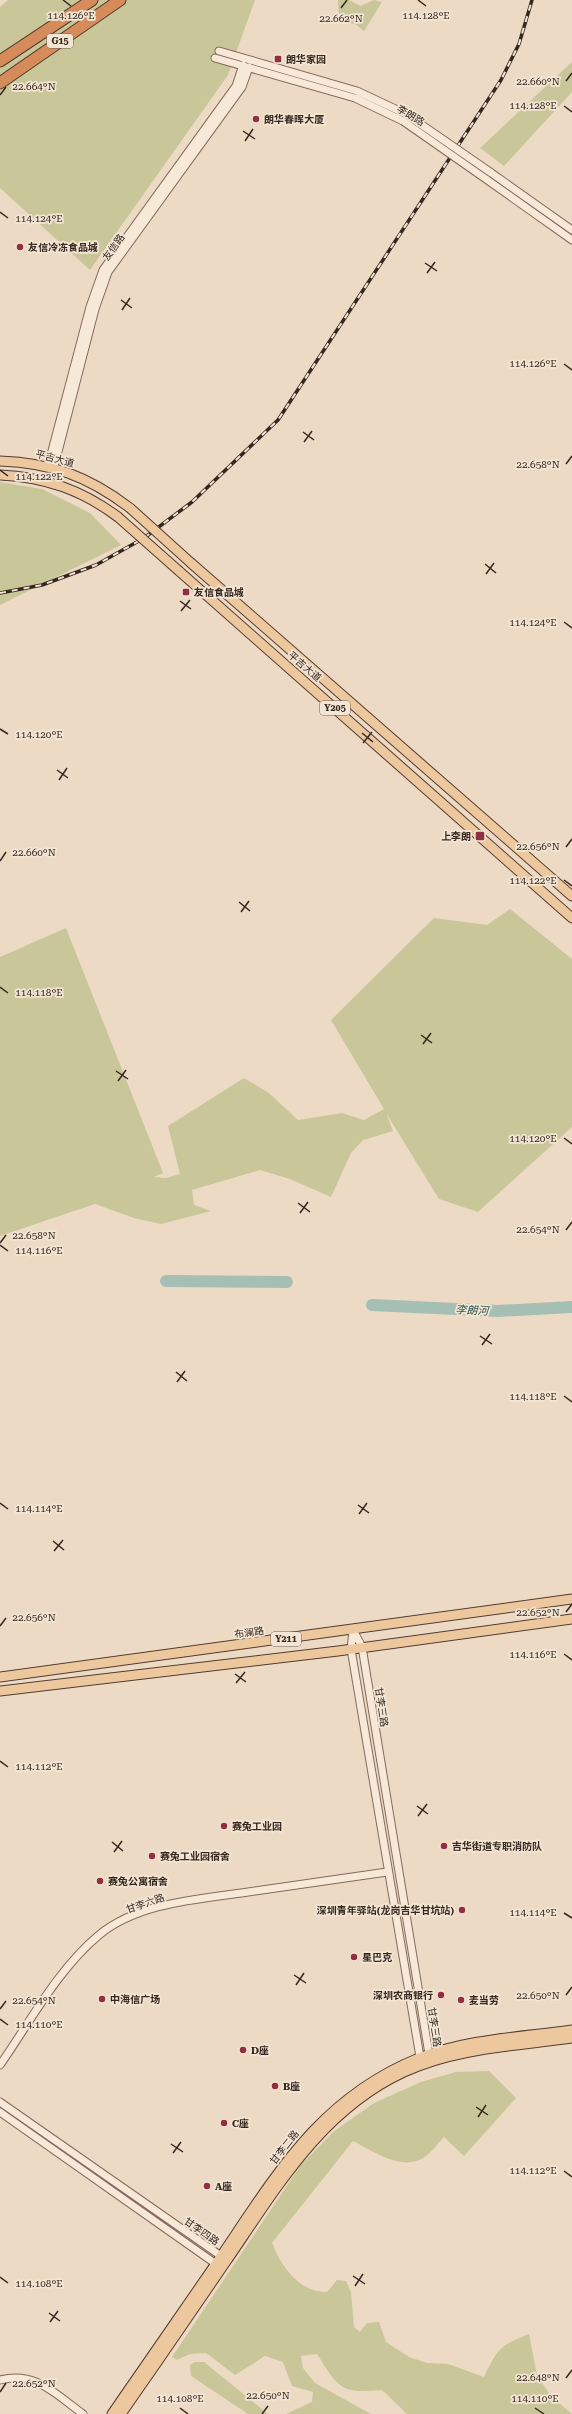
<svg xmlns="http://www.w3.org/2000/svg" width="572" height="2414" font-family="'Roboto Serif','Noto Sans SC',serif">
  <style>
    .green { fill: #c9c799 }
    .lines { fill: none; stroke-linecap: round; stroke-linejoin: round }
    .river { stroke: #a6bfb4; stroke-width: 12 }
    .minor-casing { stroke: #856b5c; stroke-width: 9 }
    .major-casing { stroke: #533b30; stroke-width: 11 }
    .highway-casing { stroke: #533b30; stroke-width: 13 }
    .minor { stroke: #f7e8d8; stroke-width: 7 }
    .major { stroke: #edc89f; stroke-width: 9 }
    .highway { stroke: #d68c5a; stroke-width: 11 }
    .rail-casing { stroke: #36271f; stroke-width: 3.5 }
    .rail { stroke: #f3e5d4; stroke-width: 2; stroke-dasharray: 6; stroke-linecap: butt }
    .minor-bridge-casing { stroke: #856b5c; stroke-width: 9; stroke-linecap: butt }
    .major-bridge-casing { stroke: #533b30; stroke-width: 11; stroke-linecap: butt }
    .minor-bridge { stroke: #f7e8d8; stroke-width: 7 }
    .major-bridge { stroke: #edc89f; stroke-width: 9 }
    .ticks { fill: none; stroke: #36271f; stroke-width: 1.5 }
    .poi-dot { fill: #912f40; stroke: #f3e5d4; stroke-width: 1.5 }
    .labels { text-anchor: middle; stroke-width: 3.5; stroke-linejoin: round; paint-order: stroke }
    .shield { fill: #f3e5d4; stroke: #6f6055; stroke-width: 1 }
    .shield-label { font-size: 9px; font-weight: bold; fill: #36271f }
    .poi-label { font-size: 10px; font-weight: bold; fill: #36271f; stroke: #f3e5d4; text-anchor: start }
    .street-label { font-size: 10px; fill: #36271f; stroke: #f3e5d4 }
    .water-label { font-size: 11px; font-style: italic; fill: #2f554d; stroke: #f3e5d4 }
    .ticks-label { font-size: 10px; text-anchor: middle; fill: #36271f; stroke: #f3e5d4; stroke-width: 3.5; stroke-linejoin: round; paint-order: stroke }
  </style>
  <rect width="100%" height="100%" fill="#ecdac5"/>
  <path class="green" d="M 8,0 L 255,0 L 228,75 L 90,270 L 0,188 L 0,7 Z
    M 338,0 L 349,0 L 360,6 L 374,0 L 382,2 L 364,31 L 355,24 L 339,22 Z
    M 572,62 L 572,92 L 504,166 L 480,148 Z
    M 0,482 L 42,489 L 90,513 L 121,545 L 0,605 Z
    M 510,909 L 572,959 L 572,1127 L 478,1212 L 439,1199 L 386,1113 L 393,1131 L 363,1140 L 351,1153 L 331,1197 L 290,1179 L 260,1170 L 192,1190 L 194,1205 L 211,1211 L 161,1224 L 134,1218 L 95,1204 L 0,1236 L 0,957 L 66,928 L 163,1173 L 154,1177 L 166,1178 L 180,1174 L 168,1126 L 244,1078 L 269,1093 L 298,1120 L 342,1113 L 364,1120 L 384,1109 L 331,1020 L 434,918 L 487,925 Z
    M 489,2071 L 516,2098 L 464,2156 L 444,2137 C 438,2143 433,2151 426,2156 C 403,2173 375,2152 353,2141 L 272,2243 C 281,2266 300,2293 327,2292 L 337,2280 L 346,2281 L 351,2292 L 354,2327 L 360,2332 L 367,2323 L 379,2322 L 386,2342 L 409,2357 L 427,2363 L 448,2364 L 484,2377 C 498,2348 499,2346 529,2334 L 537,2375 L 551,2396 L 572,2414 L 407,2414 L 382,2390 C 339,2394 339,2388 317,2354 L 301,2356 L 303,2368 L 315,2383 L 371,2414 L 286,2414 L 312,2402 L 313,2392 L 292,2386 L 283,2362 L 265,2356 L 235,2375 L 206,2353 L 190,2354 L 177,2360 L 172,2357 L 300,2166 L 333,2132 L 374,2103 L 421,2082 L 456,2072 Z
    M 195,2362 L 204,2362 L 268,2414 L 248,2414 L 191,2376 L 190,2365 Z"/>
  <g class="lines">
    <path class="river" d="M 166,1281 L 287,1282
      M 372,1305 L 498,1311 L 572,1307"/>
    <defs>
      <path id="minor" d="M 219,51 L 357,91 L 406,114
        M 215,58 L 355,98 L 403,121
        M 490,172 L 572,230
        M 486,179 L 572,240
        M 48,466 L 90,307 L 103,270 L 236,86 L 243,65
        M 54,467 L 95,309 L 108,272 L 242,87 L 249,67
        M 353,1630 L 362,1647 L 429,2054 L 426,2064 L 420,2057 L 351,1649 Z
        M 0,2065 C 30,2022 58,1969 99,1935 C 140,1901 204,1899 255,1891 C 299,1885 343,1878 387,1872
        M 0,2102 L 221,2256 L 224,2264 L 216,2264 L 0,2112
        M 0,2380 C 36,2371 55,2394 83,2414"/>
      <path id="major" d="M 0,461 C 52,463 88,476 130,508
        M 0,475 C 45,477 82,490 118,517
        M 191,563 L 572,896
        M 179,571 L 572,918
        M 0,1677 L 572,1599
        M 0,1691 L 338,1651 L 572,1619
        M 112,2414 C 146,2364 181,2315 215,2265 C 274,2179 317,2099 419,2058 C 466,2039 522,2037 572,2030
        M 121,2414 C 156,2364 191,2313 225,2263 C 276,2189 320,2111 404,2072 C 456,2048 516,2046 572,2038"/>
      <path id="highway" d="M 0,61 L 92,0
        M 0,83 L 120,0"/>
    </defs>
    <use href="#minor" class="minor-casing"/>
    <use href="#major" class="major-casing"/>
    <use href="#highway" class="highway-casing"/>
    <use href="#minor" class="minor"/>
    <use href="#major" class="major"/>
    <use href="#highway" class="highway"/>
    <defs>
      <path id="rail" d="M 0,593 L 42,585 L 96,565 L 144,538 L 192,502 L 278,420 L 501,80 L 519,44 L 532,0"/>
    </defs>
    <use href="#rail" class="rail-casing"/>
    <use href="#rail" class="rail"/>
    <defs>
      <path id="minor-bridge" d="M 406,114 L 490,172
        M 403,121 L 486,179"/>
      <path id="major-bridge" d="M 130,508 L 191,563
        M 118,517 L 179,571"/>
    </defs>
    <use href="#minor-bridge" class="minor-bridge-casing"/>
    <use href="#major-bridge" class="major-bridge-casing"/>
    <use href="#minor-bridge" class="minor-bridge"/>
    <use href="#major-bridge" class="major-bridge"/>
  </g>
  <path class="ticks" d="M 63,0 L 71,6M 418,0 L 426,6M 341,8 L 347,0M 566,81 L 572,73M 0,95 L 6,87M 564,106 L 572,112M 243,131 L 255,139M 245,141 L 253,129M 0,212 L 8,218M 425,263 L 437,271M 427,273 L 435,262M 121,300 L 132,308M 122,310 L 130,298M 564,364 L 572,370M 303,432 L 314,440M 304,442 L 312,431M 566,464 L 572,456M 0,470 L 8,476M 485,564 L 496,573M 486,574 L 494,563M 180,601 L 191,609M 181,611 L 190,600M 564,622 L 572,628M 0,729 L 8,734M 362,733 L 373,742M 363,743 L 372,732M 57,770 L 68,778M 59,780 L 67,768M 566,847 L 572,839M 0,861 L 6,852M 564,880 L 572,886M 239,902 L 250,911M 241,912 L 249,901M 0,987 L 8,993M 421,1035 L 432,1043M 423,1044 L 431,1033M 116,1071 L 128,1079M 118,1081 L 126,1070M 564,1138 L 572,1144M 298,1203 L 310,1212M 300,1213 L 308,1202M 566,1230 L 572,1222M 0,1243 L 6,1235M 0,1245 L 8,1251M 480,1336 L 492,1344M 482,1345 L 490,1334M 176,1372 L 187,1381M 177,1382 L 185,1371M 564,1396 L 572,1402M 0,1503 L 8,1509M 358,1505 L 369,1513M 359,1514 L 367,1503M 53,1541 L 64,1550M 54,1551 L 63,1540M 566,1612 L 572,1604M 0,1626 L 6,1618M 564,1654 L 572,1660M 235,1674 L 246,1682M 236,1683 L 245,1672M 0,1761 L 8,1767M 417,1806 L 428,1814M 418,1816 L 427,1804M 112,1842 L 123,1851M 114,1852 L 122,1841M 564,1913 L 572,1918M 294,1975 L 306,1983M 296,1985 L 304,1973M 566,1995 L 572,1987M 0,2009 L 6,2001M 0,2019 L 8,2025M 476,2107 L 488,2115M 478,2117 L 486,2105M 171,2144 L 183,2152M 173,2153 L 181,2142M 564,2171 L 572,2177M 353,2276 L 365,2284M 0,2277 L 8,2283M 355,2286 L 363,2274M 49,2313 L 60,2321M 50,2322 L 58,2311M 566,2378 L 572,2370M 0,2392 L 6,2383M 180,2408 L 188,2414M 535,2408 L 544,2414M 262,2414 L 268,2406"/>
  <g class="poi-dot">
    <rect x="274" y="55" width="8" height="8" rx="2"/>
    <circle cx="256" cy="119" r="4"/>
    <circle cx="20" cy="247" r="4"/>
    <rect x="182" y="588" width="8" height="8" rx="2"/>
    <rect x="475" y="831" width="10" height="10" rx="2"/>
    <circle cx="224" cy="1826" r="4"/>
    <circle cx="444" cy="1846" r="4"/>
    <circle cx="152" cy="1856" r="4"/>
    <circle cx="100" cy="1881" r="4"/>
    <circle cx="462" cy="1910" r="4"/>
    <circle cx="354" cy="1957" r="4"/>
    <circle cx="441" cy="1995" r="4"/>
    <circle cx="102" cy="1999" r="4"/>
    <circle cx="461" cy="2000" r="4"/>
    <circle cx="243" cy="2050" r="4"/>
    <circle cx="275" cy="2086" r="4"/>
    <circle cx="224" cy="2123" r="4"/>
    <circle cx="207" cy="2186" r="4"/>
  </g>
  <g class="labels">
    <g class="shield">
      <rect x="47" y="34" width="26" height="14" rx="3"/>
      <rect x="320" y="701" width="30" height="14" rx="3"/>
      <rect x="271" y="1632" width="30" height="14" rx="3"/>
    </g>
    <g class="shield-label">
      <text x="60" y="44">G15</text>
      <text x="335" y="711">Y205</text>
      <text x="286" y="1642">Y211</text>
    </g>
    <g class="poi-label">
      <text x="286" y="63">朗华家园</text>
      <text x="264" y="123">朗华春晖大厦</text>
      <text x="28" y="251">友信冷冻食品城</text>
      <text x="194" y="596">友信食品城</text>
      <text x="471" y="840" text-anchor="end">上李朗</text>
      <text x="232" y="1830">赛兔工业园</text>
      <text x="452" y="1850">吉华街道专职消防队</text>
      <text x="160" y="1860">赛兔工业园宿舍</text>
      <text x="108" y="1885">赛兔公寓宿舍</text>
      <text x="454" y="1914" text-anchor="end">深圳青年驿站(龙岗吉华甘坑站)</text>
      <text x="362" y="1961">星巴克</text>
      <text x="433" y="1999" text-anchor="end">深圳农商银行</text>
      <text x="110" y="2003">中海信广场</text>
      <text x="469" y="2004">麦当劳</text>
      <text x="251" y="2054">D座</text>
      <text x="283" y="2090">B座</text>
      <text x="232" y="2127">C座</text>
      <text x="215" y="2190">A座</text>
    </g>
    <g class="street-label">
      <text transform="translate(411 115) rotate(31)" y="4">李朗路</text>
      <text transform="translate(113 247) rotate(-55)" y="4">友信路</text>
      <text transform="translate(55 458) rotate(15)" y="4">平吉大道</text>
      <text transform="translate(305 666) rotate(41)" y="4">平吉大道</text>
      <text transform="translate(249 1632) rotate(-8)" y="4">布澜路</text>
      <text transform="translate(382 1707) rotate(81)" y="4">甘李三路</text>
      <text transform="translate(145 1903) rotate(-19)" y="4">甘李六路</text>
      <text transform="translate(435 2027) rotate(81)" y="4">甘李三路</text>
      <text transform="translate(284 2147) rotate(-52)" y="4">甘李二路</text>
      <text transform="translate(202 2231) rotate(35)" y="4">甘李四路</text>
    </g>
    <g class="water-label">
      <text transform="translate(472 1310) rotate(3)" y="4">李朗河</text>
    </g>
  </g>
  <g class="ticks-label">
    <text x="71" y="19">114.126°E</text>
    <text x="426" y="19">114.128°E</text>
    <text x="341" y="22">22.662°N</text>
    <text x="538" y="85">22.660°N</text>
    <text x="34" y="90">22.664°N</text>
    <text x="533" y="109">114.128°E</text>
    <text x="39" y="222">114.124°E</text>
    <text x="533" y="367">114.126°E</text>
    <text x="538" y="468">22.658°N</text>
    <text x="39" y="480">114.122°E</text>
    <text x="533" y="626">114.124°E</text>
    <text x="39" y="738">114.120°E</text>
    <text x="538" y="850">22.656°N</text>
    <text x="34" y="856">22.660°N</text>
    <text x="533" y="884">114.122°E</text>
    <text x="39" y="996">114.118°E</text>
    <text x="533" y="1142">114.120°E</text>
    <text x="538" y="1233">22.654°N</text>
    <text x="34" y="1239">22.658°N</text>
    <text x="39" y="1254">114.116°E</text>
    <text x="533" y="1400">114.118°E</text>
    <text x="39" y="1512">114.114°E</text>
    <text x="538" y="1616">22.652°N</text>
    <text x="34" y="1621">22.656°N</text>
    <text x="533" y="1658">114.116°E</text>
    <text x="39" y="1770">114.112°E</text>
    <text x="533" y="1916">114.114°E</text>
    <text x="538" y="1999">22.650°N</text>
    <text x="34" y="2004">22.654°N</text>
    <text x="39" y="2028">114.110°E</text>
    <text x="533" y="2174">114.112°E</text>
    <text x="39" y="2287">114.108°E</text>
    <text x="538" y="2381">22.648°N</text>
    <text x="34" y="2387">22.652°N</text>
    <text x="268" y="2399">22.650°N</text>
    <text x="180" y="2402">114.108°E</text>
    <text x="535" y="2402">114.110°E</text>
  </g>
</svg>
